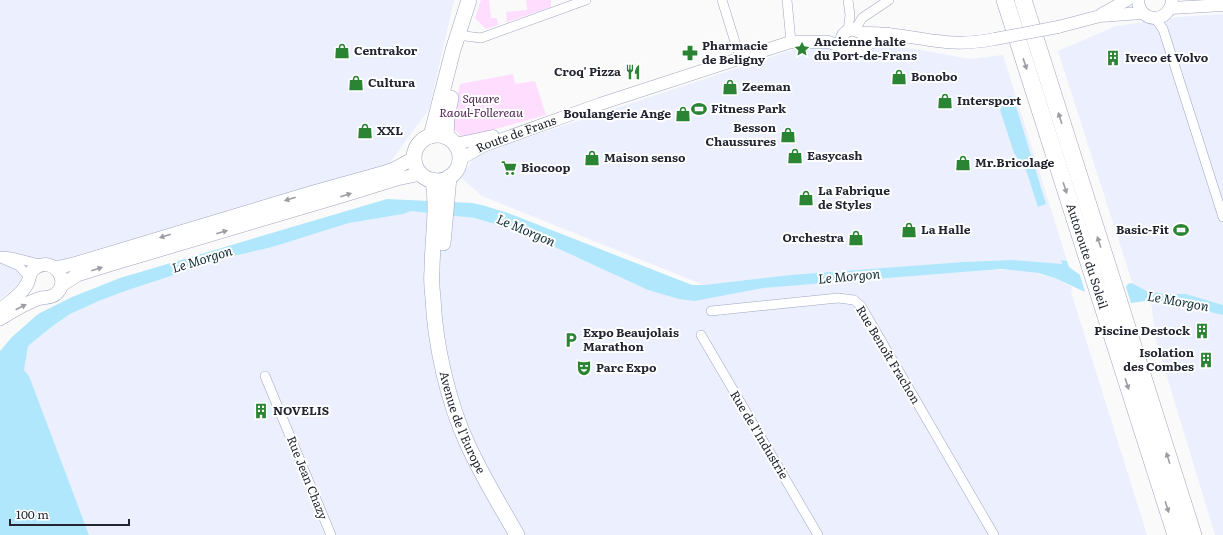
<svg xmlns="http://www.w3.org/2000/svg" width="1223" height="535" font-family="Literata,serif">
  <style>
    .built { fill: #ebeffe }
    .green { fill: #feddfe }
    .water { fill: #b0e7fc }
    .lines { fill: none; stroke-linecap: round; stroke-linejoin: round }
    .minor-casing { stroke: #9ea5c2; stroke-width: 10 }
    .tertiary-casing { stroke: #9ea5c2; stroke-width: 13 }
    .secondary-casing { stroke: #9ea5c2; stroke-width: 14 }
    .primary-casing { stroke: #9ea5c2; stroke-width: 16 }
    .motorway-casing { stroke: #9ea5c2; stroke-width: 18 }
    .minor { stroke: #fff; stroke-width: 9 }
    .tertiary { stroke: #fff; stroke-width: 12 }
    .secondary { stroke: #fff; stroke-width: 13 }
    .primary { stroke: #fff; stroke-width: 15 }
    .motorway { stroke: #fff; stroke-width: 17 }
    .tertiary-bridge-casing { stroke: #9ea5c2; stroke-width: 13; stroke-linecap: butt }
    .tertiary-bridge { stroke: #fff; stroke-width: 12 }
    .oneway { fill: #9c9da3 }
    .labels { text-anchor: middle; stroke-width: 4; stroke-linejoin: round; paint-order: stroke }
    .poi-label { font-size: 12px; font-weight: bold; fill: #232632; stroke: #fff; text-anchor: start }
    .park-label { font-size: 12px; font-style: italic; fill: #532755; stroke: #fff }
    .street-label { font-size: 12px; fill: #232632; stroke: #fff }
    .water-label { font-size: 13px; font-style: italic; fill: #132e37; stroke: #fff }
  </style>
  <rect width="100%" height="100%" fill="#fafafa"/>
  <path class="built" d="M 0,0 L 454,0 L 429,109 L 388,165 L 61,260 L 37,259 L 29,264 L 20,282 L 0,300 Z
    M 1223,14 L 1223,305 L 1186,294 L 1166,294 L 1153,292 L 1142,289 L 1133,285 L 1058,51 L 1116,26 L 1179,17 Z
    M 887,44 L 970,59 L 1003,55 L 1067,261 L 1061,260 L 1062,265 L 1013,260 L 963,262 L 790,275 L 704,285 L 482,196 L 460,177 L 478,154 L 792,50 L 811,46 Z
    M 411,211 L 473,218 L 520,231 L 648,290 L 679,299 L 695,301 L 762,288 L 991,270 L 1012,270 L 1029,272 L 1055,278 L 1072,287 L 1071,292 L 1147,535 L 89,535 L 29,377 L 24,370 L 28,346 L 54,325 L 70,314 L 101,300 L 128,290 L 229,257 L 272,247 L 349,223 L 403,214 Z
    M 1151,302 L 1177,304 L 1223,315 L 1223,535 L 1215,535 L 1156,340 Z"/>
  <path class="green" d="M 481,0 L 489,0 L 491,18 L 497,18 L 498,25 L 486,29 L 475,18 Z
    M 526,0 L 551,0 L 551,7 L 507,22 L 506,12 L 527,10 Z
    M 513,74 L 515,84 L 535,81 L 546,115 L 463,138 L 451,126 L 460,84 Z"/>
  <path class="water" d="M 1011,96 L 1014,100 L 1046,204 L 1038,207 L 1026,170 L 1014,153 L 1000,110 L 1006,97 Z
    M 387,199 L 472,203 L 482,205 L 508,213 L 692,285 L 704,285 L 790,275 L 963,262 L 1013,260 L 1062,264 L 1061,260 L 1067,261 L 1069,267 L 1080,275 L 1085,292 L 1055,278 L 1038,273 L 1001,269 L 763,288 L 695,301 L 679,299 L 648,290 L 520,231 L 474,218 L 411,211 L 403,214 L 349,223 L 272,247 L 229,257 L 128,290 L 101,300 L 70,314 L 54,325 L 28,346 L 24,370 L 29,376 L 89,535 L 0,535 L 0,351 L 12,337 L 38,314 L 72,297 L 120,278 Z
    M 1131,283 L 1147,291 L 1166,294 L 1186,294 L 1223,305 L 1223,315 L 1177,304 L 1145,301 L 1131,303 L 1126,287 L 1128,284 Z"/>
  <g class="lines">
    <defs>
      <path id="minor" d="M 722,0 L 740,58
        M 787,0 L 791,42
        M 1155,18 L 1163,29 L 1223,217
        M 855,30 L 862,18 L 889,0
        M 848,31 L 850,15 L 848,0
        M 457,35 L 481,38 L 586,0
        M 0,256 L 12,257 L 43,265
        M 3,259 L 19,266 L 29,277
        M 711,311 L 838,298 L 854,300 L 861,306 L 994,535
        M 701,335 L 818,535
        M 265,376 L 331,535"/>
      <g id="tertiary">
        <path d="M 1138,0 C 1139,24 1170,24 1172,0"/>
        <path d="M 1171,8 L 1223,5"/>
        <path d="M 1102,14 L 1127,0"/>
        <path d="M 1058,27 L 1100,16 L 1142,13"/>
        <path d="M 842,47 C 840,40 842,32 850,30 C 856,29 859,33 864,33 C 889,32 913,38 937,41 C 957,44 975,43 995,39"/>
        <path d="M 455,144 L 493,136"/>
        <path id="s1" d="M 459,160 L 483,146 L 600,104 L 775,47 L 791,42 L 829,42 L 842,47 L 846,52 L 853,54 L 860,52 L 864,46 L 889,34"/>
      </g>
      <path id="secondary" d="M 56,268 L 77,263 L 310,193 L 385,172 L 394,169 L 414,158
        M 62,285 L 77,275 L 109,265 L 342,196 L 397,179 L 421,174
        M 0,310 C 9,302 23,294 28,282 C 30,276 30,270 37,267 C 54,257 71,281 56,294 C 51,298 47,297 41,298 C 27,302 13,311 0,319"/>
      <g id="primary">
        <circle cx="437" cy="158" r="23"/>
        <path d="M 431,136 L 453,50 L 469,0"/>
        <path d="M 446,137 L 447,117 L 451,98"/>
        <path id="s2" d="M 433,180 C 438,211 432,241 432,271 C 431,280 432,289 433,298 C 435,344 448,403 468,445 C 482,476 500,505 517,535"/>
        <path d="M 443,243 L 449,177"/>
      </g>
      <g id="motorway">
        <path id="s3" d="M 1005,0 L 1176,535"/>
        <path d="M 1023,0 L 1193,535"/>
      </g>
    </defs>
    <use href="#minor" class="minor-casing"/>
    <use href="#tertiary" class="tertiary-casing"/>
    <use href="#secondary" class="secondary-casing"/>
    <use href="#primary" class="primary-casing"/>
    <use href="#motorway" class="motorway-casing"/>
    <use href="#minor" class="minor"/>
    <use href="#tertiary" class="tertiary"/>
    <use href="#secondary" class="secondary"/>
    <use href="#primary" class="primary"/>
    <use href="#motorway" class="motorway"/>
    <defs>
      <path id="tertiary-bridge" d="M 995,39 L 1058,27"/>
    </defs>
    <use href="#tertiary-bridge" class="tertiary-bridge-casing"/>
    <use href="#tertiary-bridge" class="tertiary-bridge"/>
  </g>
  <defs><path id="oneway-solid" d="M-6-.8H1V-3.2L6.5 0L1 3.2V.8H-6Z"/></defs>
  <g class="oneway">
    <use href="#oneway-solid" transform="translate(1025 64) rotate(72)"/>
    <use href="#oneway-solid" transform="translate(1060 118) rotate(-108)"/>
    <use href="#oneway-solid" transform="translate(1065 188) rotate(72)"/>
    <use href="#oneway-solid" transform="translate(346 195) rotate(-18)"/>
    <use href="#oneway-solid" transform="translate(290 199) rotate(163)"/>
    <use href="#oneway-solid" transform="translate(222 232) rotate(-16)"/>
    <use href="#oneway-solid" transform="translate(165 236) rotate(163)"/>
    <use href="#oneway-solid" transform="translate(1099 242) rotate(-108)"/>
    <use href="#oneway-solid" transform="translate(97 269) rotate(-18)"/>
    <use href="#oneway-solid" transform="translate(21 307) rotate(-27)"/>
    <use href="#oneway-solid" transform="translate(1127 384) rotate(72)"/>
    <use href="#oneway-solid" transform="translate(1168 458) rotate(-108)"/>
    <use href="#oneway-solid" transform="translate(1167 507) rotate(72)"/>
  </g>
  <defs>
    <symbol id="sight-bare" viewBox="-9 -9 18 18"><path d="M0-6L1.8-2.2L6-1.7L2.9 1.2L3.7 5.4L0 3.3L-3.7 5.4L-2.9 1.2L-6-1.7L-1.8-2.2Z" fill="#2b8433" stroke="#fff" stroke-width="2.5" paint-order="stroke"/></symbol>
    <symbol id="shop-bare" viewBox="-9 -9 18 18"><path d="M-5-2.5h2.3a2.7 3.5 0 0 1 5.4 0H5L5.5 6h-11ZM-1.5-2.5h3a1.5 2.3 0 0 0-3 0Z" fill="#2b8433" stroke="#fff" stroke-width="2.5" paint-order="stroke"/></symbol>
    <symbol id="pharmacy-bare" viewBox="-9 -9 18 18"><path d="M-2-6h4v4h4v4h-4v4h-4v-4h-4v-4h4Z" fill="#2b8433" stroke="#fff" stroke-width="2.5" paint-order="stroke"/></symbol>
    <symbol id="building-bare" viewBox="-9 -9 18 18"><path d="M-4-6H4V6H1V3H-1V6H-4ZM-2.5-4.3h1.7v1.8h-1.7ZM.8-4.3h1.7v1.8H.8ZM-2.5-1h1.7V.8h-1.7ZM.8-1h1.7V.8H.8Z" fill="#2b8433" stroke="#fff" stroke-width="2.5" paint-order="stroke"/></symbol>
    <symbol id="restaurant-bare" viewBox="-9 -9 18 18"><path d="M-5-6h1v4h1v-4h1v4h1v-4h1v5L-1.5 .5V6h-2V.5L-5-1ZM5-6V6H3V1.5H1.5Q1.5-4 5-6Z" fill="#2b8433" stroke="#fff" stroke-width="2.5" paint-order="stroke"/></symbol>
    <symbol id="stadium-bare" viewBox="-9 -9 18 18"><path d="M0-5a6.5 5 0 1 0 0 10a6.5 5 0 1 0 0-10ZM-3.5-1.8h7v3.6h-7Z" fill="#2b8433" stroke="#fff" stroke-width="2.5" paint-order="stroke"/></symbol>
    <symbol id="supermarket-bare" viewBox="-9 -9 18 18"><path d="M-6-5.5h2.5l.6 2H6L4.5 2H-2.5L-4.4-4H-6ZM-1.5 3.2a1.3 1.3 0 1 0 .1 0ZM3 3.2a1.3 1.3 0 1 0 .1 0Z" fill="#2b8433" stroke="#fff" stroke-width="2.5" paint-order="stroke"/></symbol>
    <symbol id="parking-bare" viewBox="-9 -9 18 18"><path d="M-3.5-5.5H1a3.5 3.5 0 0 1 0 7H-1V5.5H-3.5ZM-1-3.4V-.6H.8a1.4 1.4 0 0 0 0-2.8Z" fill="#2b8433" stroke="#fff" stroke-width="2.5" paint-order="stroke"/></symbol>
    <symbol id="theatre-bare" viewBox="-9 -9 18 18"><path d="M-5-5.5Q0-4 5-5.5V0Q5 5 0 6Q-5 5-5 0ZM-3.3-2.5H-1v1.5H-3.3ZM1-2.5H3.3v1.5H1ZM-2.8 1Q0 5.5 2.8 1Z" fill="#2b8433" stroke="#fff" stroke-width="2.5" paint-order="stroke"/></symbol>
  </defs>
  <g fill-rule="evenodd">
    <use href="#sight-bare" x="791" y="38" width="22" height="22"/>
    <use href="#shop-bare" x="331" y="40" width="22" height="22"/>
    <use href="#pharmacy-bare" x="679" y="42" width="22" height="22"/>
    <use href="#building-bare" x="1102" y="47" width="22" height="22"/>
    <use href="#restaurant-bare" x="622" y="61" width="22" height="22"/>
    <use href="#shop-bare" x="888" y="66" width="22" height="22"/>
    <use href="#shop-bare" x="345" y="72" width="22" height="22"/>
    <use href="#shop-bare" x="719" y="76" width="22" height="22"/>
    <use href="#shop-bare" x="934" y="90" width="22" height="22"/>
    <use href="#stadium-bare" x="688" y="98" width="22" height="22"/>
    <use href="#shop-bare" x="672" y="103" width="22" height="22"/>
    <use href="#shop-bare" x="354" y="120" width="22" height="22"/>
    <use href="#shop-bare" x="777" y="124" width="22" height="22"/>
    <use href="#shop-bare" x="784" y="145" width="22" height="22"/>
    <use href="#shop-bare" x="581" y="147" width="22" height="22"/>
    <use href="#shop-bare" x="952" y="152" width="22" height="22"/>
    <use href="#supermarket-bare" x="498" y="157" width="22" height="22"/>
    <use href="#shop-bare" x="795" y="187" width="22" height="22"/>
    <use href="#shop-bare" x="898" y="219" width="22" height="22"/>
    <use href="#stadium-bare" x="1170" y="219" width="22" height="22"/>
    <use href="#shop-bare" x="845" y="227" width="22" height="22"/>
    <use href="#building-bare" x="1191" y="320" width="22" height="22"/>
    <use href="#parking-bare" x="560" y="329" width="22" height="22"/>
    <use href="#building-bare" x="1195" y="349" width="22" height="22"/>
    <use href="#theatre-bare" x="573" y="357" width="22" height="22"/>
    <use href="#building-bare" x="250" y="400" width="22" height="22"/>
  </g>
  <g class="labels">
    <g class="poi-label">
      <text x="814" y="46">Ancienne halte<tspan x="814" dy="14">du Port-de-Frans</tspan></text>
      <text x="702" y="50">Pharmacie<tspan x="702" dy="14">de Beligny</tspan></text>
      <text x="354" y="55">Centrakor</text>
      <text x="1125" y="62">Iveco et Volvo</text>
      <text x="621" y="76" text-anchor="end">Croq' Pizza</text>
      <text x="911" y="81">Bonobo</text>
      <text x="368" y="87">Cultura</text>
      <text x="742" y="91">Zeeman</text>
      <text x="957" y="105">Intersport</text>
      <text x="711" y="113">Fitness Park</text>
      <text x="671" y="118" text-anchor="end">Boulangerie Ange</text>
      <text x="776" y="132" text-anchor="end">Besson<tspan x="776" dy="14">Chaussures</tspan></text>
      <text x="377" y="135">XXL</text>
      <text x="807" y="160">Easycash</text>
      <text x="604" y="162">Maison senso</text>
      <text x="975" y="167">Mr.Bricolage</text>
      <text x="521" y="172">Biocoop</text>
      <text x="818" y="195">La Fabrique<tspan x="818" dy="14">de Styles</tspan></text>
      <text x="921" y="234">La Halle</text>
      <text x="1169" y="234" text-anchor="end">Basic-Fit</text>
      <text x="844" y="242" text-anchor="end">Orchestra</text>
      <text x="1190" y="335" text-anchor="end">Piscine Destock</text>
      <text x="583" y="337">Expo Beaujolais<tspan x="583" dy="14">Marathon</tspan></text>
      <text x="1194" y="357" text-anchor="end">Isolation<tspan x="1194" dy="14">des Combes</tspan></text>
      <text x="596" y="372">Parc Expo</text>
      <text x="273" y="415">NOVELIS</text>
    </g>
    <g class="park-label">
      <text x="481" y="103">Square<tspan x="481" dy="14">Raoul-Follereau</tspan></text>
    </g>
    <g class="street-label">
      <text dy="4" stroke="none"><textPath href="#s1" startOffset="63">Route de Frans</textPath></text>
      <text dy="4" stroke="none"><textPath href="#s3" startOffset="269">Autoroute du Soleil</textPath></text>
      <text transform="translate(888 355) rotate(59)" y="4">Rue Benoît Frachon</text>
      <text dy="4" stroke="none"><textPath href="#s2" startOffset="247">Avenue de l'Europe</textPath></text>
      <text transform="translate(759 435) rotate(59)" y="4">Rue de l'Industrie</text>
      <text transform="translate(307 478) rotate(68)" y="4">Rue Jean Chazy</text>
    </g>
    <g class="water-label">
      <text transform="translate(526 230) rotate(23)" y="5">Le Morgon</text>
      <text transform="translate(202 259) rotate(-17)" y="5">Le Morgon</text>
      <text transform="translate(849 276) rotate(-5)" y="5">Le Morgon</text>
      <text transform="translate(1178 301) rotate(10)" y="5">Le Morgon</text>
    </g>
  </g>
  <path d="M10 519v6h119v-6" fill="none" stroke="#232632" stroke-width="2"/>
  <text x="16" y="519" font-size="12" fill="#232632" stroke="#ffffff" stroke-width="3" paint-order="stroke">100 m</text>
</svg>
